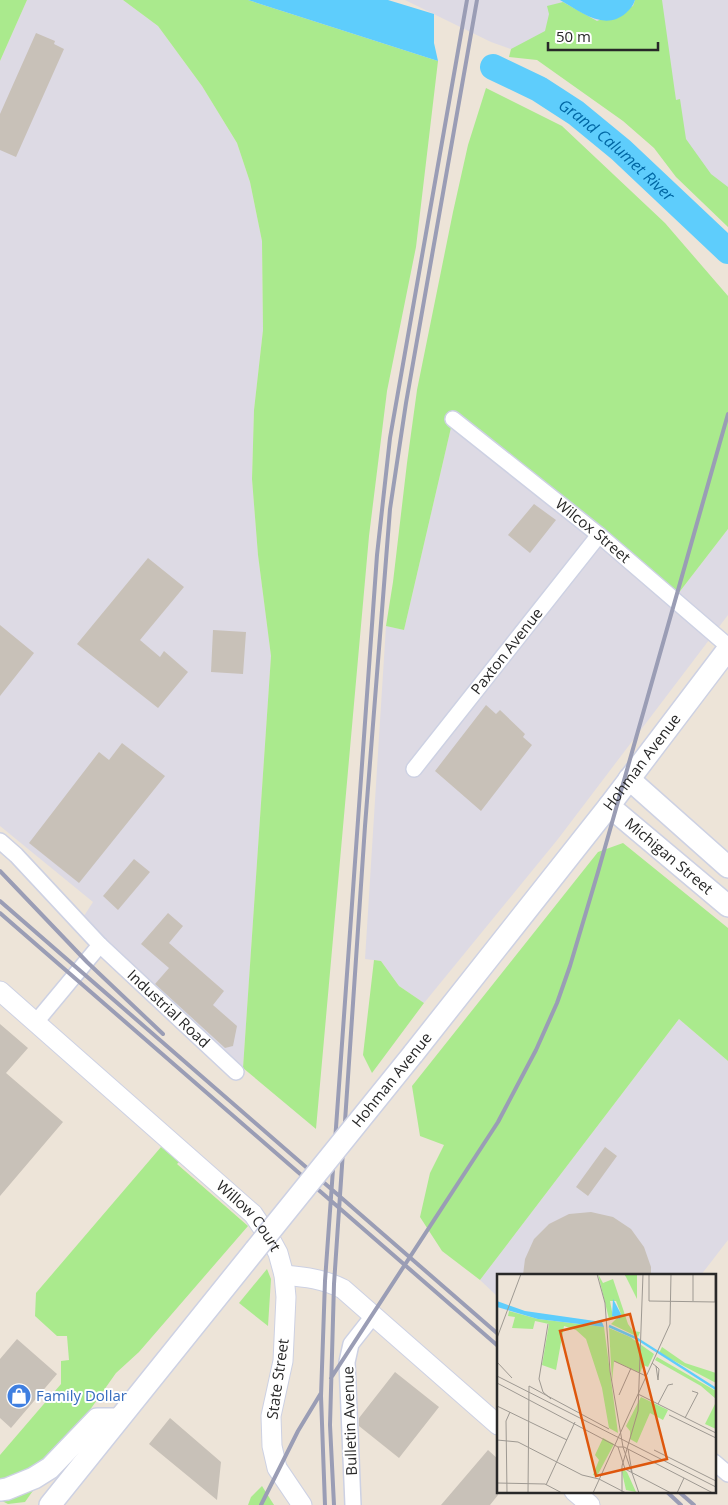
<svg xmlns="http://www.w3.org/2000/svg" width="728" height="1505" font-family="'Open Sans',sans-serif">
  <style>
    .industrial { fill: #dddae4 }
    .green { fill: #aaea8d }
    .water { fill: #5ecdfc }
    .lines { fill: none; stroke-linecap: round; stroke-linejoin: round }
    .river { stroke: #5ecdfc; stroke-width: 26 }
    .building { fill: #c8c1b8 }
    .minor-casing { stroke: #cdd1e3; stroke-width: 18 }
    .tertiary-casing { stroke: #cdd1e3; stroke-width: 21 }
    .secondary-casing { stroke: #cdd1e3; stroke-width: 24 }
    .minor { stroke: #fff; stroke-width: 15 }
    .tertiary { stroke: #fff; stroke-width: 19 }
    .secondary { stroke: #fff; stroke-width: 21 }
    .rail { stroke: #9a9db5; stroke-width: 4 }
    .secondary-bridge-casing { stroke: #cdd1e3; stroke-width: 24; stroke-linecap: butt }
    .secondary-bridge { stroke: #fff; stroke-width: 21 }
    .labels { text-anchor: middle; stroke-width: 4; stroke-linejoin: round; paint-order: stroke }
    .street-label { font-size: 15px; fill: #282828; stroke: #fff }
    .shop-label { font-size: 15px; fill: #366cbe; stroke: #fff; text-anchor: start }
    .water-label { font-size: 16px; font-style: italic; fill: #0067a4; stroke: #fff }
    .inset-river { fill: none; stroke: #5ecdfc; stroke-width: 2.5 }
    .inset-road { fill: none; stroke: #9e9992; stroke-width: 1 }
    .view { fill: #de570d; fill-opacity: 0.15; stroke: #de570d; stroke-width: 2.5 }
    .inset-edge { fill: none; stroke: #282828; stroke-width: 2.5 }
  </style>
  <rect width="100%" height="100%" fill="#ede4d8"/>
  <path class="industrial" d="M 27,0 L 123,0 L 158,26 L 202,86 L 237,143 L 250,182 L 262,241 L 263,330 L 254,410 L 252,479 L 258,555 L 271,656 L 243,1068 L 136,974 L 82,919 L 93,902 L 0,826 L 0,61 Z
    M 405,0 L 728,0 L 728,195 L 631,91 L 491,42 Z
    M 453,419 L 674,599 L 728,529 L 728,615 L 558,839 L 424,1003 L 399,986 L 381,961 L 365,959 L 386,626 L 404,630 Z
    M 679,1019 L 728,1061 L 728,1240 L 701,1275 L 498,1275 L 498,1297 L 480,1280 Z"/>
  <path class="green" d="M 0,0 L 27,0 L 0,61 Z
    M 123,0 L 248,0 L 438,61 L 416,247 L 387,391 L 369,536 L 316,1129 L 243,1068 L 271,656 L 258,555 L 252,479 L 254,410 L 263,330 L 262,241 L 250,182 L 237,143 L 202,86 L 158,26 Z
    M 635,0 L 662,0 L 676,100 L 680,99 L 686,139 L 711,174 L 728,187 L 728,227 L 676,177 L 654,148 L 623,121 L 537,60 L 509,57 L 511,49 L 545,31 L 549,14 L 547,6 L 563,2 L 597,21 L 633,6 Z
    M 486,88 L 562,126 L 665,223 L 728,296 L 728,529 L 674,599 L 453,419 L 404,630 L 386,626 L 393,582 L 407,463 L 417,390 L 453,212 L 468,145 Z
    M 623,843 L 728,928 L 728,1061 L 679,1019 L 480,1280 L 442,1251 L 420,1217 L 430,1173 L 444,1145 L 420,1136 L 412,1086 L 598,852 Z
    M 374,960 L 381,961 L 399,986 L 424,1003 L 372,1073 L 363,1055 Z
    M 161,1147 L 179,1162 L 177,1164 L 248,1226 L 139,1352 L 116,1373 L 25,1502 L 8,1504 L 0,1500 L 0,1455 L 61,1384 L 61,1361 L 69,1360 L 67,1336 L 57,1336 L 35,1316 L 36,1293 Z
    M 267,1269 L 271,1279 L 268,1326 L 239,1303 Z
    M 262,1486 L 274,1505 L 248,1505 L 251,1497 Z"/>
  <path class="water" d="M 248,0 L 388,0 L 434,14 L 434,43 L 438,61 Z
    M 560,0 L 635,0 C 633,6 630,9 626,13 C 604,32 580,11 560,0 Z"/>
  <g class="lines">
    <path class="river" id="s1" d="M 493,67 L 539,89 L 576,113 L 621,150 L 728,251"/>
  </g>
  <path class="building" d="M 36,33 L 55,41 L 54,44 L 64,49 L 16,157 L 0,150 L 0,114 Z
    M 534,504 L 556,520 L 530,553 L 508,535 Z
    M 148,558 L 184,587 L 140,640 L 160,657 L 164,651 L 188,672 L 158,708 L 77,644 Z
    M 0,625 L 34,653 L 0,696 Z
    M 213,630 L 246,632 L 243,674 L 211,672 Z
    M 486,705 L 496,714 L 500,710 L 525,734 L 523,737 L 532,745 L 481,811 L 435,771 Z
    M 122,743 L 165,776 L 79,883 L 29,843 L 99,752 L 109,760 Z
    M 134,859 L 150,872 L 118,910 L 103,896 Z
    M 168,913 L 183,926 L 169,943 L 224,991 L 213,1005 L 237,1026 L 233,1046 L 225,1048 L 155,984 L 169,968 L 141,944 Z
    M 0,1024 L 28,1048 L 6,1073 L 63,1122 L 0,1196 Z
    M 605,1147 L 617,1156 L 588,1196 L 576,1187 Z
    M 591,1212 L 613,1217 L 631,1229 L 644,1247 L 651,1267 L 651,1275 L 523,1275 L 525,1259 L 534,1239 L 549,1224 L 569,1214 Z
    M 17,1339 L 57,1374 L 11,1428 L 0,1418 L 0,1359 Z
    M 395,1372 L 439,1407 L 399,1458 L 359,1426 L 359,1418 Z
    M 170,1418 L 221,1462 L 217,1500 L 149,1444 Z
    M 488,1450 L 498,1459 L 498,1495 L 490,1505 L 441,1505 Z"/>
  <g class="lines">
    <defs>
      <g id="minor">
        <path id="s2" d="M 453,419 L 599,535 L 728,646"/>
        <path id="s3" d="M 414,769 L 599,535"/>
        <path id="s4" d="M 0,841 L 16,855 L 100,945 L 236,1072"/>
        <path d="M 36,1022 L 100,945"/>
        <path d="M 714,1462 L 728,1474"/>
        <path d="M 353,1505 L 347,1362 L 351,1344 L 373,1316"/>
      </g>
      <g id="tertiary">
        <path id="s5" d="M 0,991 L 253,1214 L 272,1242 L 278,1253 L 284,1275 L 286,1297 L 283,1361 L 271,1416 L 272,1446 L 277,1468 L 302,1505"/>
        <path d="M 284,1275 C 305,1277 324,1279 343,1289 L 498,1425"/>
        <path d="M 574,1491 L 590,1505"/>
      </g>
      <g id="secondary">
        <path d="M 629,779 L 728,867"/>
        <path id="s6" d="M 609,806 L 728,906"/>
        <path id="s7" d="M 413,1054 L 609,806 L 728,649"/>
        <path d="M 0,1490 L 7,1489 L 34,1478 L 50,1468 L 97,1419 L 118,1419"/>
        <path d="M 50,1505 L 255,1250"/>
      </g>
    </defs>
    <use href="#minor" class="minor-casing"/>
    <use href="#tertiary" class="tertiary-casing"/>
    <use href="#secondary" class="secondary-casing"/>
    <use href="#minor" class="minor"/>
    <use href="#tertiary" class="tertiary"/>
    <use href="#secondary" class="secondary"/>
    <path class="rail" d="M 0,871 L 87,962 L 163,1034
      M 0,901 L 498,1334
      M 0,913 L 498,1346
      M 331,1378 L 498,1122 L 536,1050 L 557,1003 L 570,966 L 598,872 L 728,414
      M 666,1491 L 681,1505
      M 678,1491 L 694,1505
      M 261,1505 L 298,1431 L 321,1393
      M 325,1505 L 321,1396 L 325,1281 L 377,555 L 390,438 L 467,0
      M 334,1505 L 330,1425 L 334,1284 L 365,826 L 390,509 L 406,403 L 477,0"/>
    <defs>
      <path id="secondary-bridge" d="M 255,1250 L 413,1054"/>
    </defs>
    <use href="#secondary-bridge" class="secondary-bridge-casing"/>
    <use href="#secondary-bridge" class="secondary-bridge"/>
  </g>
  <defs>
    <symbol id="shop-disc" viewBox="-11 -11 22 22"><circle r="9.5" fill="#3f7fe0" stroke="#fff"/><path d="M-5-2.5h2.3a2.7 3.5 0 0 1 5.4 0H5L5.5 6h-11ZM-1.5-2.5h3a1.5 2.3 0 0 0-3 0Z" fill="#fff"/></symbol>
  </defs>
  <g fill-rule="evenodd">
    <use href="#shop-disc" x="5" y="1382" width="28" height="28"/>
  </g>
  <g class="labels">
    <g class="street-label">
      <text dy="5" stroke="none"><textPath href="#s2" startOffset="179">Wilcox Street</textPath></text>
      <text dy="5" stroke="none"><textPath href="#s3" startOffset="150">Paxton Avenue</textPath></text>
      <text dy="5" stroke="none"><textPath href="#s7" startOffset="371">Hohman Avenue</textPath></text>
      <text dy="5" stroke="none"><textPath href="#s6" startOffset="78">Michigan Street</textPath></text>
      <text dy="5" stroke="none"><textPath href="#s4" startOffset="238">Industrial Road</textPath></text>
      <text transform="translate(392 1080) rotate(-51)" y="5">Hohman Avenue</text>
      <text dy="5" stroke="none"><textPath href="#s5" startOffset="336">Willow Court</textPath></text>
      <text transform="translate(278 1379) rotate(-82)" y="5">State Street</text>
      <text transform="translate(350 1421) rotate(-92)" y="5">Bulletin Avenue</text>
    </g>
    <g class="shop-label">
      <text x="36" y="1401">Family Dollar</text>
    </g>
    <g class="water-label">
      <text dy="6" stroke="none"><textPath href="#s1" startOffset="150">Grand Calumet River</textPath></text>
    </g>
  </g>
  <g transform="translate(497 1274)">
    <rect width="219" height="219" fill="#ede4d8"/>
    <path d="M 101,0 L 106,9 L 116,5 L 131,50 L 136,57 L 143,58 L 141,63 L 114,50 L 124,40 L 119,27 L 113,27 L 116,43 L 112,45 ZM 127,0 L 140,0 L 140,25 L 129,3 ZM 12,37 L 41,45 L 107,53 L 121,159 L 112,154 L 105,114 L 89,65 L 79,56 L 67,52 L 59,96 L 45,91 L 52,50 L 38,47 L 36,55 L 15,54 L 18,43 L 11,42 ZM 112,54 L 133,63 L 157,80 L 151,93 L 146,91 L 143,99 L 117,87 L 115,108 ZM 165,73 L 188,89 L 219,99 L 219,109 L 162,79 ZM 160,83 L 219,117 L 219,125 L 204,112 L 158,86 ZM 144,123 L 171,136 L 166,146 L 153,139 L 140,169 L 133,165 L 133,157 L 129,152 ZM 219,128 L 219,155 L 208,150 ZM 106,164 L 117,170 L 100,202 L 96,201 L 102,186 L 98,181 ZM 124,194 L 130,198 L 139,218 L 129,216 Z" fill="#aaea8d"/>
    <path d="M 116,25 L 124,40 L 123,45 L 115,42 ZM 0,27 L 28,37 L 105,48 L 107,53 L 41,45 L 0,33 Z" fill="#5ecdfc"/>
    <path class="inset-river" d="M 112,52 L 139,64 L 219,115"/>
    <path class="inset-road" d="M 100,0 L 108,29 L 113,97 L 126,173 L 142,219M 152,0 L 152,27 L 219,28M 196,27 L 196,0M 218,28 L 218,0M 51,50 L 42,105 L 46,118 L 54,125M 0,64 L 24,0M 117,87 L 149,102M 0,88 L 15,104M 155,89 L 160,93 L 162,95 L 161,106 L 159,92M 0,102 L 219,213M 0,109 L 121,173 L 127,173 L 216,219M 141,120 L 219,159M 122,121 L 134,94M 161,130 L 171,111 L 176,110M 0,132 L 70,166M 172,141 L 219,164M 188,144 L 201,119 L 195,117M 0,166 L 21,168 L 85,201 L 102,205 L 129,219M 121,173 L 128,195 L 174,219M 131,175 L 135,198M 157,176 L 219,207M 0,209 L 48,210 L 65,219M 49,211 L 78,148M 10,219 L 9,147 L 13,138M 31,219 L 32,112 L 112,155M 96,219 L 173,50 L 174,0M 125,219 L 125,192 L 141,137 L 146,0M 180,219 L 187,204"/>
    <path class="view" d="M 133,40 L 170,185 L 99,202 L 63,57 Z"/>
    <rect width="219" height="219" class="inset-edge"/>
  </g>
  <path d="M548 42v8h110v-8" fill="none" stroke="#282828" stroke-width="2.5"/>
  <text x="556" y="42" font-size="15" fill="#282828" stroke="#ffffff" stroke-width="4" paint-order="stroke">50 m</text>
</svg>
